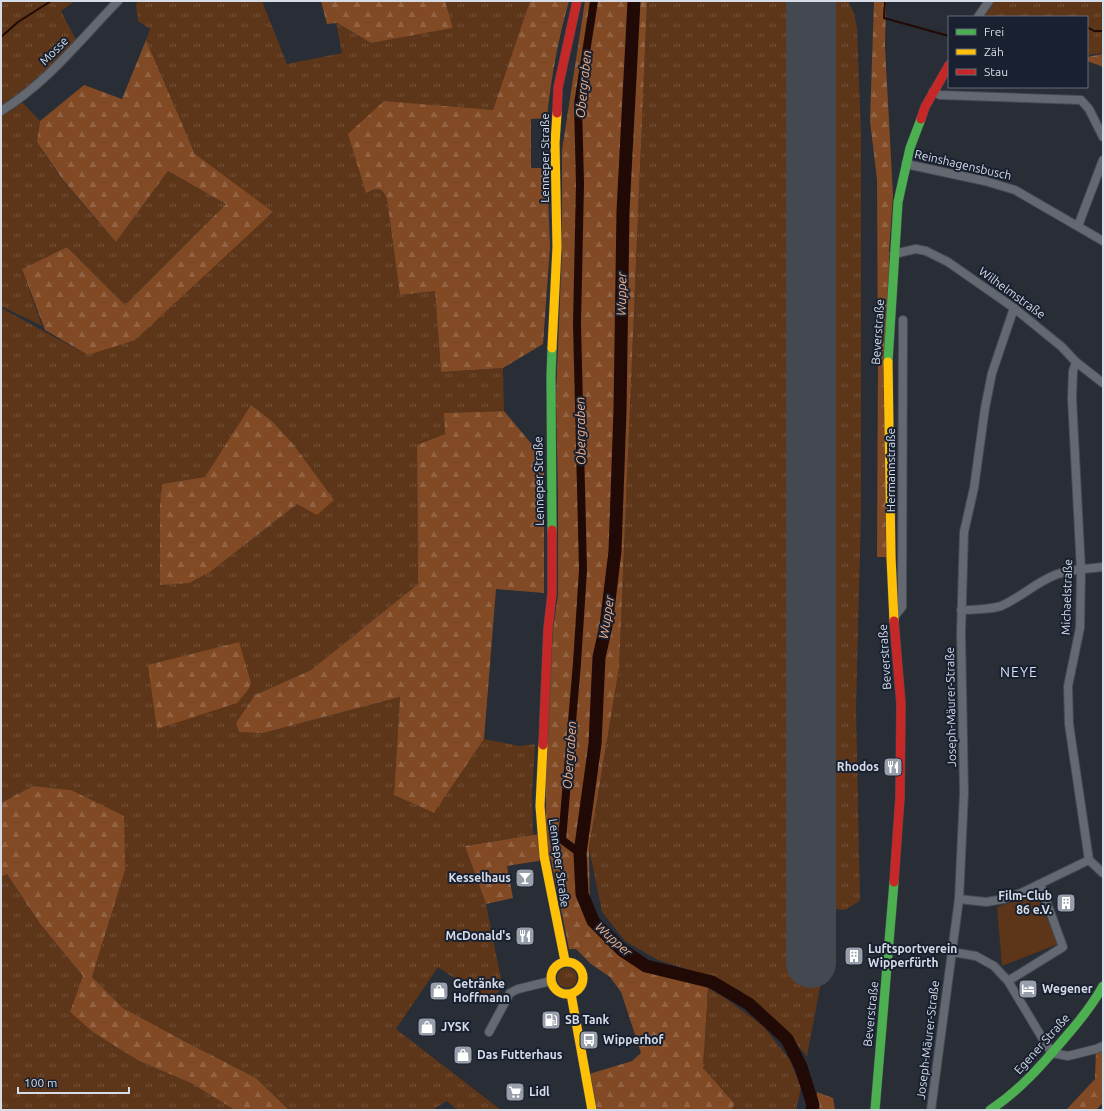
<svg xmlns="http://www.w3.org/2000/svg" width="1104" height="1111" font-family="Ubuntu,sans-serif">
  <style>
    .grass { fill: url(#grass-tufts); fill-rule: evenodd }
    .forest { fill: url(#forest-firs) }
    .garden { fill: #5d3518 }
    .lines { fill: none; stroke-linecap: round; stroke-linejoin: round }
    .stream { stroke: #210a05; stroke-width: 2 }
    .canal { stroke: #210a05; stroke-width: 8 }
    .river { stroke: #210a05; stroke-width: 13 }
    .runway { stroke: #444850; stroke-width: 50 }
    .street-casing { stroke: #454951; stroke-width: 10 }
    .fast-casing { stroke: #454951; stroke-width: 10 }
    .slow-casing { stroke: #454951; stroke-width: 10 }
    .jam-casing { stroke: #454951; stroke-width: 10 }
    .street { stroke: #646870; stroke-width: 8 }
    .fast { stroke: #4caf50; stroke-width: 9 }
    .slow { stroke: #ffc107; stroke-width: 9 }
    .jam { stroke: #c62828; stroke-width: 9 }
    .labels { text-anchor: middle; stroke-width: 4; stroke-linejoin: round; paint-order: stroke }
    .street-label { font-size: 12px; fill: #d6dce8; stroke: #192131 }
    .poi-label { font-size: 12px; font-weight: bold; fill: #d6dce8; stroke: #192131; text-anchor: start }
    .water-label { font-size: 13px; font-style: italic; fill: #f3b187; stroke: #192131 }
    .quarter-label { font-size: 14px; letter-spacing: 1px; fill: #d3dff5; stroke: #192131 }
  </style>
  <defs>
    <pattern id="grass-tufts" width="24" height="20" patternUnits="userSpaceOnUse"><rect width="24" height="20" fill="#5d3518"/><path d="M3 7l-1-3M5 7V3M7 7l1-3M15 17l-1-3M17 17v-4M19 17l1-3" fill="none" stroke="#74523a"/></pattern>
    <pattern id="forest-firs" width="22" height="20" patternUnits="userSpaceOnUse"><rect width="22" height="20" fill="#814a24"/><path d="M5 1l3.5 6h-7zM16 11l3.5 6h-7z" fill="#926444"/></pattern>
  </defs>
  <rect width="100%" height="100%" fill="#282d36"/>
  <path class="grass" d="M 1,1 L 75,1 L 61,11 L 77,42 L 30,87 L 1,108 Z
    M 138,1 L 262,1 L 287,64 L 342,53 L 336,23 L 371,43 L 453,28 L 445,1 L 530,1 L 493,111 L 384,101 L 367,193 C 377,188 383,187 387,199 L 400,295 L 435,291 L 441,372 L 503,368 L 504,411 L 444,413 L 445,434 L 417,445 L 418,584 L 311,670 L 255,695 L 263,733 L 400,697 L 394,795 L 434,813 L 484,739 L 520,746 L 535,744 L 532,795 L 533,835 L 465,846 L 486,904 L 502,984 L 492,1004 L 438,967 L 396,1029 L 501,1110 L 457,1110 L 447,1101 L 432,1110 L 289,1110 L 256,1078 L 184,1041 L 123,1008 L 92,977 L 110,919 L 71,790 L 33,786 L 1,803 L 1,308 L 88,355 L 273,213 L 195,154 L 146,40 L 150,29 L 138,21 L 136,5 ZM 274,423 L 293,444 L 333,500 L 297,504 L 210,572 L 160,585 L 160,504 L 162,484 L 205,477 Z
    M 647,1 L 848,1 L 854,13 L 857,28 L 861,135 L 861,512 L 856,708 L 860,901 L 845,910 L 835,909 L 807,1056 L 774,1020 L 740,991 L 715,978 L 658,960 L 625,941 L 602,912 L 589,848 L 619,668 Z
    M 994,1 L 1103,1 L 1103,53 L 1087,55 L 1087,17 L 983,17 Z
    M 22,102 L 40,121 L 37,142 L 63,181 L 116,242 L 168,171 L 226,204 L 125,305 L 67,247 L 22,269 L 42,326 L 1,306 L 1,116 Z
    M 7,874 L 41,925 L 83,976 L 94,1033 L 139,1061 L 191,1083 L 236,1110 L 1,1110 L 1,877 Z
    M557 978a10 10 0 1 1 20 0a10 10 0 1 1-20 0Z
    M 708,988 L 725,998 L 763,1026 L 790,1060 L 801,1088 L 796,1110 L 731,1110 L 735,1104 L 703,1068 Z"/>
  <path class="forest" d="M 321,1 L 445,1 L 453,28 L 371,43 L 337,23 L 327,24 Z
    M 530,1 L 569,1 C 558,40 551,78 547,118 L 531,119 L 531,168 L 547,168 L 550,247 L 543,344 L 503,368 L 441,372 L 435,291 L 400,295 L 387,199 C 382,186 377,188 366,193 L 348,134 L 384,101 L 493,110 Z
    M 585,1 L 647,1 L 619,668 L 589,848 L 590,923 L 626,954 L 652,969 L 688,975 L 708,988 L 703,1068 L 735,1104 L 731,1110 L 591,1110 L 586,1075 L 632,1061 L 641,1053 L 621,992 L 610,977 L 591,964 L 576,949 L 569,949 L 551,859 L 507,866 L 513,898 L 486,904 L 465,846 L 546,833 L 546,744 L 553,630 L 558,595 L 558,495 L 556,396 L 562,248 L 562,150 Z
    M 874,1 L 886,1 L 885,47 L 893,195 L 889,251 L 891,557 L 877,557 L 878,362 L 877,179 L 870,121 Z
    M 146,40 L 195,154 L 273,212 L 135,340 L 88,355 L 45,330 L 22,269 L 67,247 L 125,305 L 226,204 L 168,171 L 116,242 L 63,180 L 37,142 L 40,121 L 84,85 L 122,99 Z
    M 1103,54 L 1103,69 L 1101,66 L 1087,61 L 1087,57 Z
    M 251,405 L 274,423 L 293,444 L 334,500 L 317,515 L 297,504 L 210,572 L 189,583 L 160,585 L 160,504 L 162,484 L 205,477 Z
    M 504,411 L 544,459 L 544,593 L 496,589 L 484,739 L 434,813 L 394,795 L 400,697 L 263,733 L 239,732 L 236,723 L 255,695 L 311,670 L 418,584 L 417,445 L 445,434 L 444,413 Z
    M 239,642 L 251,683 L 248,690 L 237,703 L 157,729 L 148,665 Z
    M 33,786 L 71,790 L 124,816 L 125,870 L 92,977 L 123,1008 L 184,1041 L 256,1078 L 289,1110 L 235,1110 L 191,1083 L 139,1061 L 94,1033 L 70,1012 L 83,976 L 41,925 L 7,874 L 1,877 L 1,803 Z
    M 1103,1046 L 1103,1103 L 1096,1110 L 1066,1110 L 1095,1079 L 1096,1049 Z
    M 817,1092 L 833,1098 L 835,1110 L 816,1110 Z"/>
  <path class="garden" d="M 1037,894 L 1058,944 L 1002,966 L 997,907 Z"/>
  <g class="lines">
    <path class="stream" d="M 885,1 L 884,18 L 949,36
      M 1087,27 L 1094,31 L 1103,31
      M 1,37 L 18,22 L 51,1"/>
    <path class="canal" d="M 580,853 L 562,840 L 577,663 L 583,570 L 577,324 L 580,184 L 578,104 L 594,1"/>
    <path class="river" d="M 634,1 L 623,211 L 620,411 L 615,551 L 606,626 L 599,657 L 595,744 L 580,853 L 582,894 L 593,921 L 622,950 L 646,966 L 712,982 L 749,1004 L 787,1039 L 801,1067 L 813,1105 L 812,1110"/>
    <path class="runway" d="M 811,963 L 811,1"/>
    <defs>
      <path id="street" d="M 978,17 L 989,1
        M 933,92 L 940,95 L 1081,100 L 1089,109 L 1103,137
        M 1,111 C 47,83 80,40 118,1
        M 906,164 L 985,181 L 1015,190 L 1103,241
        M 1078,226 L 1103,160
        M 894,254 L 916,249 L 926,251 L 948,262 L 1014,308 L 1062,347 L 1076,362 L 1103,383
        M 1076,362 L 1073,371 L 1072,398 L 1081,570 L 1080,628 L 1068,686 L 1069,724 L 1089,860 L 1103,873
        M 961,610 C 970,610 993,609 1001,606 C 1020,598 1035,583 1055,575 C 1070,569 1087,569 1103,567
        M 894,617 L 902,607 L 903,320
        M 959,899 L 986,902 L 1004,899 L 1021,893 L 1089,860
        M 952,952 L 976,956 L 994,966 L 1008,981 L 1041,1036 L 1052,1053 L 1068,1056 L 1096,1049 L 1103,1046
        M 1008,981 L 1063,947 L 1040,884
        M 489,1032 L 510,993 L 518,989 L 551,981
        M 931,1110 L 959,899 L 964,793 L 961,633 L 964,532 L 974,488 L 985,408 L 992,373 L 1014,308"/>
      <path id="fast" d="M 888,362 L 898,202 L 910,148 L 921,119
        M 552,530 L 551,376 L 552,348
        M 875,1110 L 894,882
        M 990,1110 C 1019,1091 1041,1066 1063,1040 C 1078,1023 1092,1006 1103,986"/>
      <path id="slow" d="M 552,348 L 557,247 L 555,143 L 557,113
        M 888,362 L 891,557 L 894,621
        M 543,745 L 540,806 L 544,856 L 565,961
        M551 978a16 16 0 1 1 32 0a16 16 0 1 1-32 0Z
        M 571,994 L 592,1110"/>
      <path id="jam" d="M 557,113 L 558,88 L 577,1
        M 921,119 L 925,107 L 949,65
        M 543,745 L 548,629 L 552,594 L 552,530
        M 894,882 L 900,797 L 901,704 L 894,621"/>
    </defs>
    <use href="#street" class="street-casing"/>
    <use href="#fast" class="fast-casing"/>
    <use href="#slow" class="slow-casing"/>
    <use href="#jam" class="jam-casing"/>
    <use href="#street" class="street"/>
    <use href="#fast" class="fast"/>
    <use href="#slow" class="slow"/>
    <use href="#jam" class="jam"/>
  </g>
  <defs>
    <symbol id="restaurant-square" viewBox="-11 -11 22 22"><rect x="-9" y="-9" width="18" height="18" rx="4" fill="#999faa" stroke="#192131"/><path d="M-5-6h1v4h1v-4h1v4h1v-4h1v5L-1.5 .5V6h-2V.5L-5-1ZM5-6V6H3V1.5H1.5Q1.5-4 5-6Z" fill="#fff"/></symbol>
    <symbol id="bar-square" viewBox="-11 -11 22 22"><rect x="-9" y="-9" width="18" height="18" rx="4" fill="#999faa" stroke="#192131"/><path d="M-6-5H6L.8 .8V4.5H3.5V6h-7V4.5H-.8V.8Z" fill="#fff"/></symbol>
    <symbol id="building-square" viewBox="-11 -11 22 22"><rect x="-9" y="-9" width="18" height="18" rx="4" fill="#999faa" stroke="#192131"/><path d="M-4-6H4V6H1V3H-1V6H-4ZM-2.5-4.3h1.7v1.8h-1.7ZM.8-4.3h1.7v1.8H.8ZM-2.5-1h1.7V.8h-1.7ZM.8-1h1.7V.8H.8Z" fill="#fff"/></symbol>
    <symbol id="hotel-square" viewBox="-11 -11 22 22"><rect x="-9" y="-9" width="18" height="18" rx="4" fill="#999faa" stroke="#192131"/><path d="M-6-4.5h1.5V1H6V5H4.5V3h-9V5H-6ZM-4 0a1.8 1.8 0 1 1 3.6 0ZM.5 0V-2.5h3Q6-2.5 6 0Z" fill="#fff"/></symbol>
    <symbol id="shop-square" viewBox="-11 -11 22 22"><rect x="-9" y="-9" width="18" height="18" rx="4" fill="#999faa" stroke="#192131"/><path d="M-5-2.5h2.3a2.7 3.5 0 0 1 5.4 0H5L5.5 6h-11ZM-1.5-2.5h3a1.5 2.3 0 0 0-3 0Z" fill="#fff"/></symbol>
    <symbol id="fuel-square" viewBox="-11 -11 22 22"><rect x="-9" y="-9" width="18" height="18" rx="4" fill="#999faa" stroke="#192131"/><path d="M-5.5-6h7V0h2V4h1.3V-2.5L3-4.5l.8-.8L6-3V5H2.5V1h-1V6h-7ZM-4.2-4.7v3.2H.2V-4.7Z" fill="#fff"/></symbol>
    <symbol id="bus-square" viewBox="-11 -11 22 22"><rect x="-9" y="-9" width="18" height="18" rx="4" fill="#999faa" stroke="#192131"/><path d="M-5-6H5V4H4V6H2V4H-2V6H-4V4H-5ZM-3.5-4V0h7V-4ZM-3.5 1.2v1.5H-2V1.2ZM2 1.2v1.5H3.5V1.2Z" fill="#fff"/></symbol>
    <symbol id="supermarket-square" viewBox="-11 -11 22 22"><rect x="-9" y="-9" width="18" height="18" rx="4" fill="#999faa" stroke="#192131"/><path d="M-6-5.5h2.5l.6 2H6L4.5 2H-2.5L-4.4-4H-6ZM-1.5 3.2a1.3 1.3 0 1 0 .1 0ZM3 3.2a1.3 1.3 0 1 0 .1 0Z" fill="#fff"/></symbol>
  </defs>
  <g fill-rule="evenodd">
    <use href="#restaurant-square" x="882" y="756" width="22" height="22"/>
    <use href="#bar-square" x="514" y="867" width="22" height="22"/>
    <use href="#building-square" x="1055" y="892" width="22" height="22"/>
    <use href="#restaurant-square" x="514" y="925" width="22" height="22"/>
    <use href="#building-square" x="843" y="945" width="22" height="22"/>
    <use href="#hotel-square" x="1017" y="978" width="22" height="22"/>
    <use href="#shop-square" x="428" y="980" width="22" height="22"/>
    <use href="#fuel-square" x="540" y="1009" width="22" height="22"/>
    <use href="#shop-square" x="416" y="1016" width="22" height="22"/>
    <use href="#bus-square" x="578" y="1029" width="22" height="22"/>
    <use href="#shop-square" x="452" y="1044" width="22" height="22"/>
    <use href="#supermarket-square" x="504" y="1081" width="22" height="22"/>
  </g>
  <g class="labels">
    <g class="street-label">
      <text transform="translate(54 51) rotate(-45)" y="4">Mosse</text>
      <text transform="translate(545 158) rotate(-90)" y="4">Lenneper Straße</text>
      <text transform="translate(963 165) rotate(13)" y="4">Reinshagensbusch</text>
      <text transform="translate(1012 293) rotate(36)" y="4">Wilhelmstraße</text>
      <text transform="translate(878 332) rotate(-86)" y="4">Beverstraße</text>
      <text transform="translate(891 470) rotate(-90)" y="4">Hermannstraße</text>
      <text transform="translate(539 481) rotate(-91)" y="4">Lenneper Straße</text>
      <text transform="translate(1067 597) rotate(-88)" y="4">Michaelstraße</text>
      <text transform="translate(885 657) rotate(-94)" y="4">Beverstraße</text>
      <text transform="translate(951 707) rotate(-91)" y="4">Joseph-Mäurer-Straße</text>
      <text transform="translate(559 863) rotate(82)" y="4">Lenneper Straße</text>
      <text transform="translate(871 1014) rotate(-84)" y="4">Beverstraße</text>
      <text transform="translate(928 1040) rotate(-83)" y="4">Joseph-Mäurer-Straße</text>
      <text transform="translate(1042 1044) rotate(-48)" y="4">Egener Straße</text>
    </g>
    <g class="poi-label">
      <text x="879" y="771" text-anchor="end">Rhodos</text>
      <text x="511" y="882" text-anchor="end">Kesselhaus</text>
      <text x="1052" y="900" text-anchor="end">Film-Club<tspan x="1052" dy="14">86 e.V.</tspan></text>
      <text x="511" y="940" text-anchor="end">McDonald's</text>
      <text x="868" y="953">Luftsportverein<tspan x="868" dy="14">Wipperfürth</tspan></text>
      <text x="453" y="988">Getränke<tspan x="453" dy="14">Hoffmann</tspan></text>
      <text x="1042" y="993">Wegener</text>
      <text x="565" y="1024">SB Tank</text>
      <text x="441" y="1031">JYSK</text>
      <text x="603" y="1044">Wipperhof</text>
      <text x="477" y="1059">Das Futterhaus</text>
      <text x="529" y="1096">Lidl</text>
    </g>
    <g class="water-label">
      <text transform="translate(583 84) rotate(-84)" y="5">Obergraben</text>
      <text transform="translate(621 294) rotate(-89)" y="5">Wupper</text>
      <text transform="translate(580 431) rotate(-91)" y="5">Obergraben</text>
      <text transform="translate(606 617) rotate(-81)" y="5">Wupper</text>
      <text transform="translate(569 755) rotate(-86)" y="5">Obergraben</text>
      <text transform="translate(614 939) rotate(42)" y="5">Wupper</text>
    </g>
    <g class="quarter-label">
      <text x="1019" y="677">NEYE</text>
    </g>
  </g>
  <rect width="1104" height="1111" fill="none" stroke="#d6dce8" stroke-width="4"/>
  <rect x="948" y="16" width="140" height="72" fill="#192131" stroke="#656c7a"/>
  <rect x="956" y="29" width="20" height="6" fill="#4caf50" stroke="#656c7a"/>
  <text x="984" y="36" font-size="12" fill="#d6dce8">Frei</text>
  <rect x="956" y="49" width="20" height="6" fill="#ffc107" stroke="#656c7a"/>
  <text x="984" y="56" font-size="12" fill="#d6dce8">Zäh</text>
  <rect x="956" y="69" width="20" height="6" fill="#c62828" stroke="#656c7a"/>
  <text x="984" y="76" font-size="12" fill="#d6dce8">Stau</text>
  <path d="M18 1087v6h111v-6" fill="none" stroke="#d6dce8" stroke-width="2"/>
  <text x="24" y="1087" font-size="12" fill="#d6dce8" stroke="#192131" stroke-width="3" paint-order="stroke">100 m</text>
</svg>
